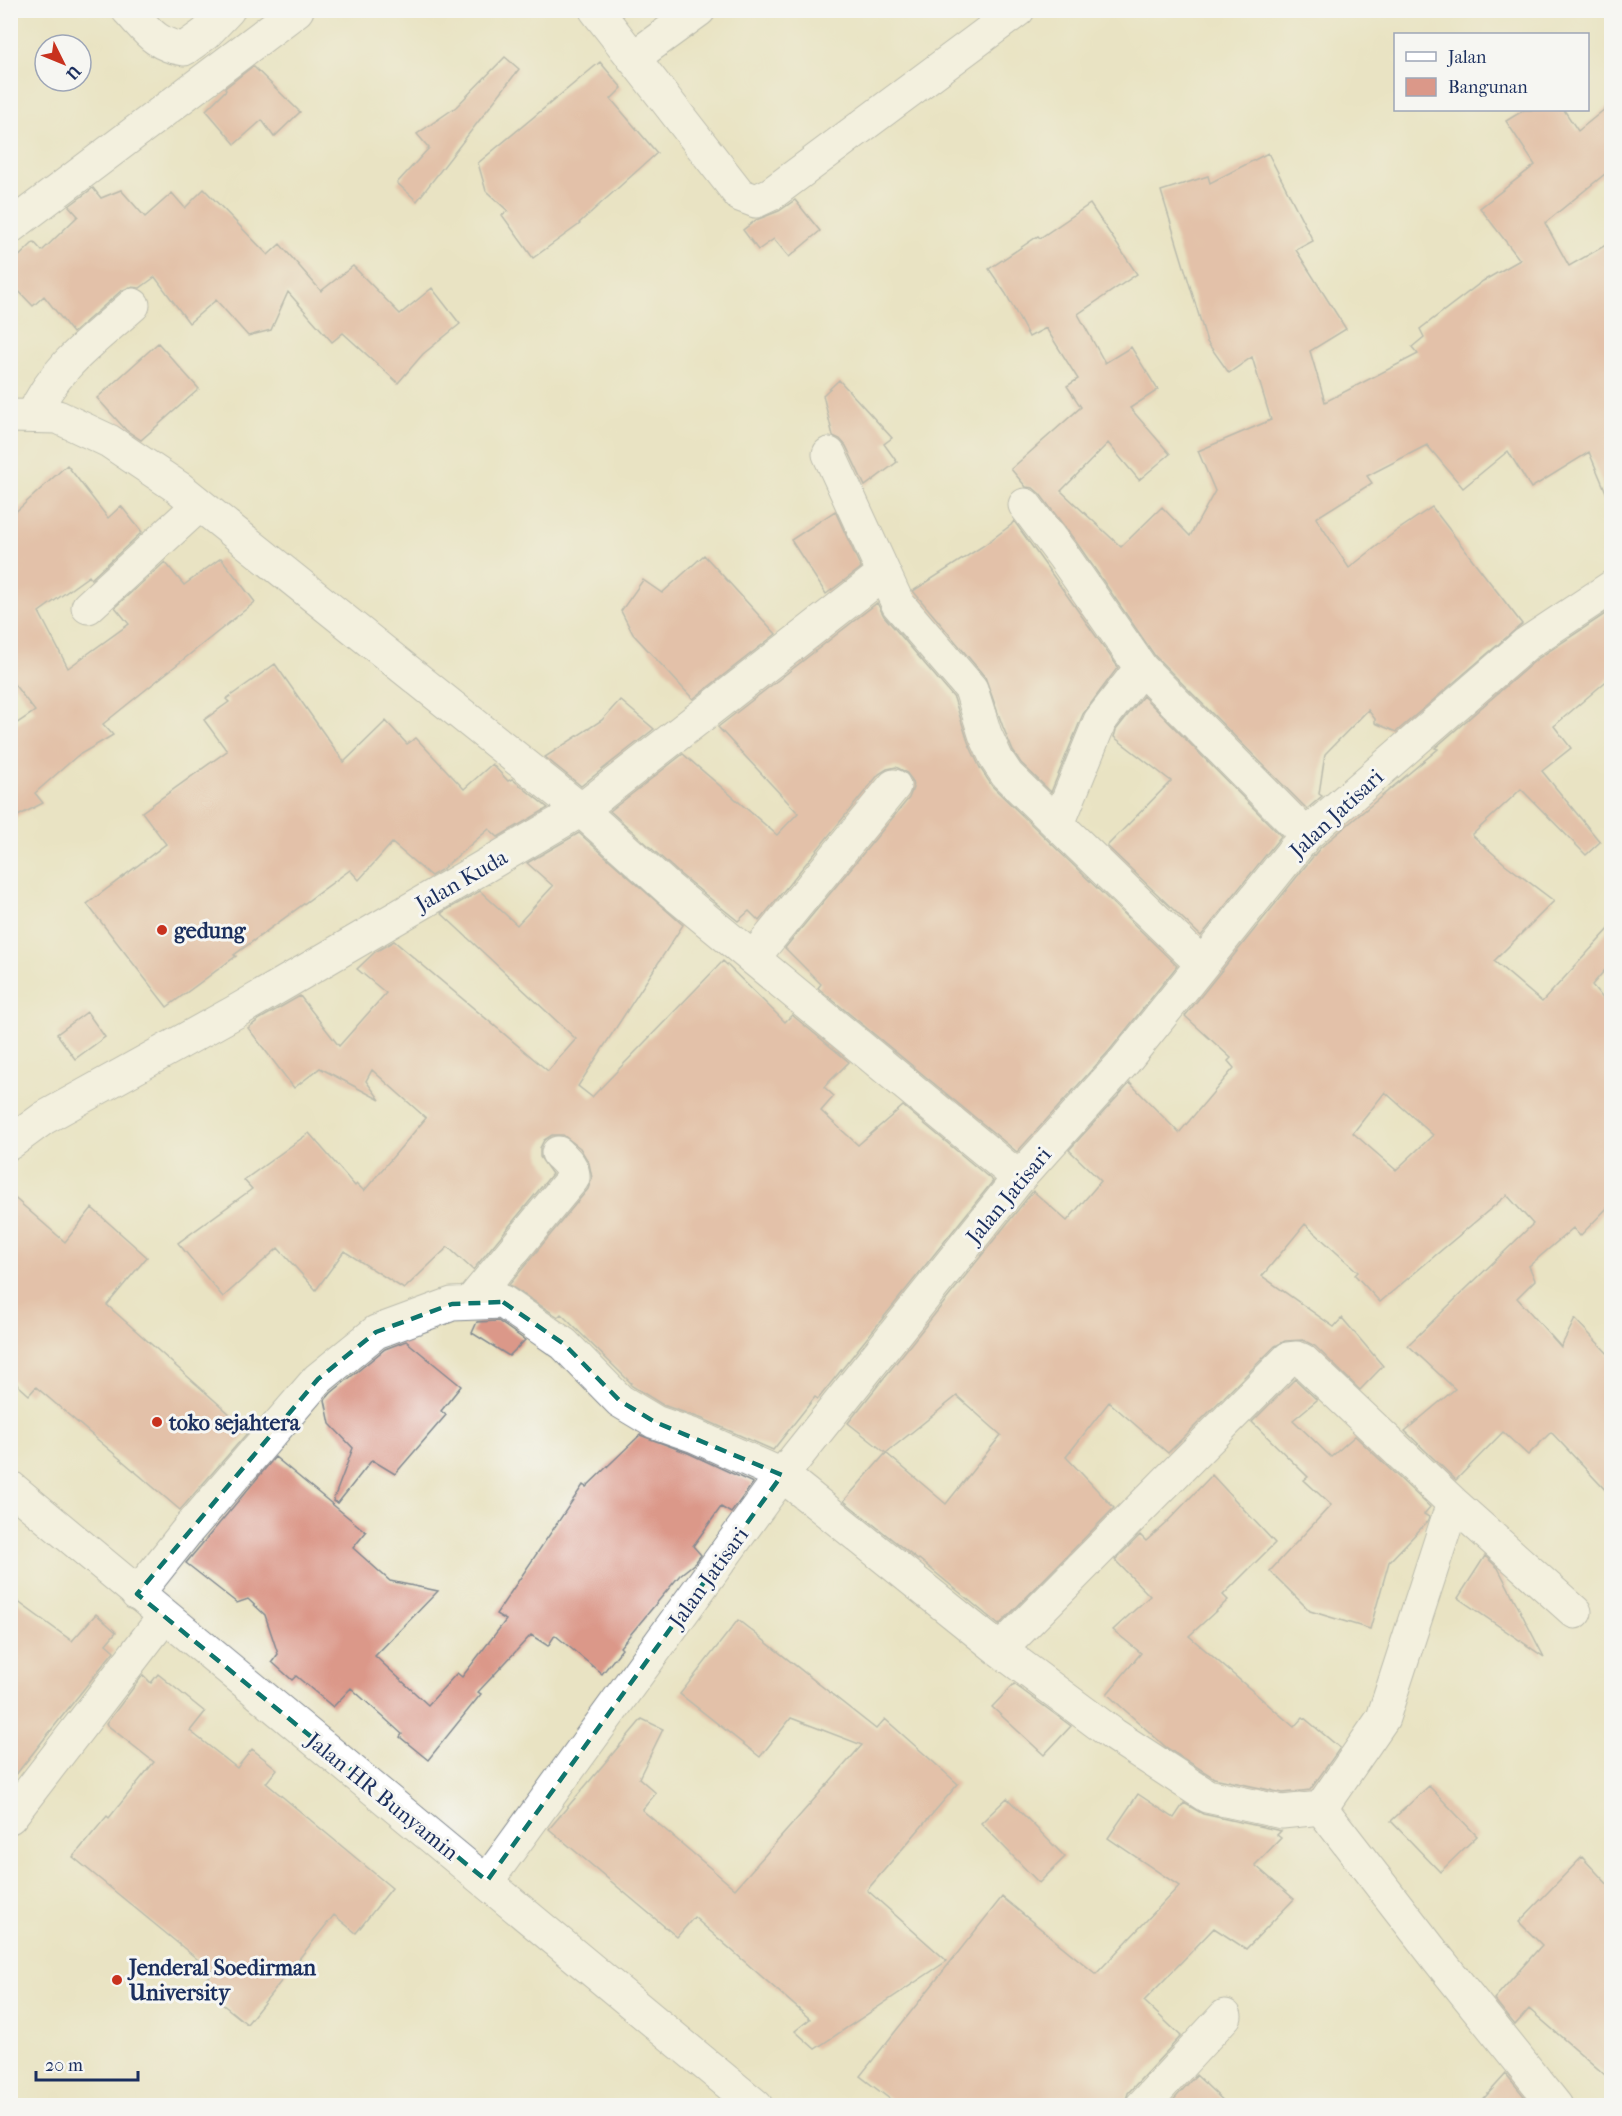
<svg xmlns="http://www.w3.org/2000/svg" width="1622" height="2116" font-family="'IM FELL French Canon',serif">
  <style>
    .building { fill: #db9889; fill-rule: evenodd }
    .lines { fill: none; stroke-linecap: round; stroke-linejoin: round }
    .minor-casing { stroke: #828990; stroke-width: 35 }
    .secondary-casing { stroke: #828990; stroke-width: 35 }
    .minor { stroke: #fff; stroke-width: 33 }
    .secondary { stroke: #fff; stroke-width: 33 }
    .marked { fill: none; stroke: #0f766e; stroke-width: 4.5; stroke-dasharray: 12 8; stroke-linejoin: round }
    .poi-dot { fill: #c8321e; stroke: #f6f6f2; stroke-width: 2 }
    .labels { text-anchor: middle; stroke-width: 6; stroke-linejoin: round; paint-order: stroke }
    .street-label { font-size: 22px; fill: #1b2f5e; stroke: #f6f6f2 }
    .poi-label { font-size: 22px; font-weight: bold; fill: #1b2f5e; stroke: #f6f6f2; text-anchor: start }
  </style>
  <rect width="100%" height="100%" fill="#f6f6f2"/>
  <filter id="ink" filterUnits="userSpaceOnUse"><feTurbulence type="fractalNoise" baseFrequency=".0167" numOctaves="2"/><feDisplacementMap in="SourceGraphic" scale="12" xChannelSelector="R" yChannelSelector="G"/><feConvolveMatrix kernelMatrix="1 2 1 2 8 2 1 2 1" color-interpolation-filters="sRGB"/></filter>
  <filter id="wash" filterUnits="userSpaceOnUse"><feTurbulence type="fractalNoise" baseFrequency=".008" numOctaves="4" result="noise"/><feDisplacementMap in="SourceGraphic" scale="24" xChannelSelector="R" yChannelSelector="G"/><feGaussianBlur stdDeviation="1.35" result="paint"/><feColorMatrix in="noise" values="0 0 0 0 0 0 0 0 0 0 0 0 0 0 0 0 0 1.4 0 .05"/><feComposite in="paint" operator="in"/></filter>
  <g filter="url(#wash)">
    <rect width="100%" height="100%" fill="#e9e3c3"/>
    <g id="blocks">
      <path class="building" d="M 505,57 L 519,69 L 417,201 L 397,183 L 429,148 L 417,134 L 456,107 Z
        M 600,62 L 622,88 L 611,99 L 657,153 L 579,223 L 580,224 L 533,258 L 502,215 L 508,211 L 486,191 L 478,163 Z
        M 253,66 L 300,112 L 274,137 L 262,120 L 235,144 L 206,110 L 226,90 L 225,88 Z
        M 1611,104 L 1611,169 L 1545,223 L 1569,266 L 1611,242 L 1611,504 L 1589,452 L 1531,488 L 1508,451 L 1463,488 L 1427,445 L 1367,476 L 1372,483 L 1316,518 L 1349,568 L 1395,532 L 1432,507 L 1522,624 L 1396,732 L 1375,723 L 1375,719 L 1368,710 L 1325,754 L 1319,794 L 1322,796 L 1307,809 L 1155,656 L 1079,546 L 1040,494 L 1033,488 L 1026,487 L 1011,469 L 1081,407 L 1067,386 L 1078,379 L 1046,328 L 1029,337 L 1006,294 L 989,269 L 1038,236 L 1040,238 L 1090,204 L 1137,274 L 1078,314 L 1105,363 L 1131,347 L 1158,390 L 1130,408 L 1170,454 L 1139,480 L 1108,443 L 1061,491 L 1121,547 L 1162,507 L 1190,536 L 1215,491 L 1198,451 L 1271,420 L 1252,357 L 1229,373 L 1207,342 L 1161,191 L 1208,176 L 1210,183 L 1268,153 L 1313,241 L 1296,250 L 1346,329 L 1310,351 L 1325,402 L 1418,354 L 1412,347 L 1424,337 L 1420,329 L 1483,281 L 1520,260 L 1480,208 L 1535,165 L 1506,121 L 1524,110 L 1564,110 L 1578,131 Z
        M 93,188 L 101,198 L 121,190 L 145,217 L 172,193 L 185,208 L 204,189 L 268,255 L 280,244 L 321,291 L 353,266 L 400,314 L 432,288 L 460,324 L 423,354 L 398,383 L 343,333 L 332,342 L 288,292 L 271,330 L 248,336 L 216,300 L 189,323 L 155,277 L 140,288 L 130,287 L 121,291 L 73,333 L 44,296 L 33,306 L 10,282 L 10,265 L 34,242 L 42,251 L 78,216 L 69,206 Z
        M 795,200 L 820,231 L 789,257 L 774,239 L 758,250 L 743,230 L 756,220 L 779,211 Z
        M 158,343 L 199,389 L 141,440 L 126,430 L 97,398 Z
        M 839,380 L 892,438 L 884,444 L 897,462 L 865,486 L 846,446 L 840,439 L 833,436 L 823,395 Z
        M 67,465 L 108,518 L 121,506 L 142,532 L 91,579 L 89,576 L 39,612 L 68,668 L 129,624 L 115,607 L 165,562 L 184,585 L 221,558 L 255,602 L 103,724 L 113,735 L 77,756 L 35,793 L 43,803 L 10,820 L 10,728 L 35,711 L 10,679 L 10,517 Z
        M 835,511 L 861,568 L 826,594 L 791,540 Z
        M 1014,521 L 1118,667 L 1083,714 L 1051,792 L 1021,763 L 1013,751 L 1003,727 L 985,677 L 913,591 L 983,546 L 1011,525 Z
        M 704,555 L 776,634 L 693,699 L 633,634 L 621,611 L 643,580 L 662,593 Z
        M 877,603 L 884,616 L 954,698 L 968,742 L 980,768 L 992,786 L 1177,966 L 1109,1051 L 1017,1152 L 818,988 L 821,984 L 785,948 L 909,798 L 913,788 L 912,780 L 906,772 L 896,767 L 887,769 L 879,774 L 759,921 L 749,911 L 738,921 L 681,875 L 610,811 L 683,754 L 777,835 L 798,813 L 718,727 Z
        M 1611,610 L 1611,677 L 1554,726 L 1571,748 L 1542,771 L 1600,842 L 1586,855 L 1521,789 L 1472,835 L 1505,864 L 1554,901 L 1494,961 L 1542,1002 L 1611,927 L 1611,963 L 1592,985 L 1611,1008 L 1611,1204 L 1580,1236 L 1573,1228 L 1529,1266 L 1535,1280 L 1517,1298 L 1561,1347 L 1575,1319 L 1611,1357 L 1611,1496 L 1551,1432 L 1528,1455 L 1503,1432 L 1456,1480 L 1405,1431 L 1455,1389 L 1408,1345 L 1533,1224 L 1507,1195 L 1380,1302 L 1355,1275 L 1358,1272 L 1305,1224 L 1262,1276 L 1334,1327 L 1342,1318 L 1383,1366 L 1360,1390 L 1315,1346 L 1303,1340 L 1285,1341 L 1275,1346 L 1168,1453 L 1109,1402 L 1066,1457 L 1114,1508 L 999,1625 L 919,1559 L 918,1560 L 844,1501 L 886,1453 L 848,1423 L 1033,1191 L 1067,1221 L 1101,1181 L 1069,1150 L 1130,1083 L 1179,1133 L 1234,1068 L 1228,1061 L 1231,1058 L 1185,1016 L 1320,848 L 1438,749 L 1435,748 L 1537,659 ZM 1385,1092 L 1433,1135 L 1396,1170 L 1353,1133 ZM 957,1396 L 1001,1435 L 946,1504 L 886,1453 Z
        M 275,664 L 344,762 L 386,721 L 407,744 L 416,738 L 464,789 L 492,764 L 508,781 L 512,779 L 548,808 L 498,837 L 489,829 L 441,870 L 431,876 L 392,843 L 359,880 L 350,870 L 234,955 L 236,956 L 167,1007 L 87,904 L 166,844 L 142,812 L 227,751 L 204,720 L 229,702 L 226,699 Z
        M 1143,696 L 1281,836 L 1201,936 L 1107,846 L 1171,781 L 1114,737 L 1116,730 Z
        M 620,700 L 654,729 L 581,786 L 545,757 L 602,720 Z
        M 579,833 L 683,925 L 578,1086 L 592,1097 L 723,961 L 785,1022 L 792,1015 L 849,1062 L 824,1087 L 834,1096 L 821,1111 L 858,1145 L 903,1106 L 993,1181 L 818,1399 L 815,1397 L 773,1450 L 703,1419 L 663,1405 L 632,1386 L 630,1384 L 631,1383 L 561,1314 L 558,1317 L 509,1285 L 588,1189 L 592,1178 L 589,1163 L 580,1148 L 563,1135 L 552,1135 L 544,1140 L 540,1148 L 540,1157 L 552,1174 L 473,1270 L 448,1247 L 404,1289 L 344,1251 L 316,1290 L 278,1248 L 223,1297 L 178,1243 L 252,1189 L 244,1180 L 309,1133 L 355,1186 L 357,1184 L 364,1191 L 426,1118 L 372,1070 L 366,1081 L 380,1100 L 320,1068 L 294,1088 L 248,1028 L 260,1019 L 300,996 L 339,1046 L 386,993 L 357,969 L 375,952 L 394,941 L 548,1071 L 576,1039 L 441,913 L 480,891 L 517,925 L 553,886 L 527,863 Z
        M 87,1012 L 105,1037 L 75,1059 L 57,1034 Z
        M 10,1194 L 65,1242 L 92,1208 L 147,1257 L 107,1305 L 249,1431 L 180,1510 L 36,1387 L 29,1395 L 10,1378 Z
        M 498,1321 L 525,1340 L 509,1356 L 472,1333 L 477,1322 Z
        M 406,1341 L 461,1386 L 441,1411 L 446,1415 L 395,1474 L 372,1460 L 338,1503 L 333,1501 L 353,1448 L 330,1424 L 325,1400 L 331,1393 L 385,1349 Z
        M 1295,1379 L 1317,1400 L 1293,1420 L 1331,1457 L 1355,1436 L 1430,1507 L 1424,1514 L 1429,1517 L 1428,1521 L 1389,1562 L 1370,1629 L 1310,1611 L 1270,1571 L 1331,1505 L 1304,1480 L 1308,1477 L 1252,1422 Z
        M 640,1435 L 688,1453 L 753,1483 L 731,1513 L 721,1507 L 693,1546 L 701,1555 L 695,1563 L 680,1575 L 620,1647 L 622,1649 L 602,1674 L 555,1635 L 548,1646 L 531,1635 L 478,1692 L 481,1694 L 428,1760 L 400,1737 L 402,1734 L 351,1688 L 333,1707 L 296,1676 L 292,1680 L 272,1662 L 278,1654 L 265,1615 L 248,1599 L 237,1603 L 186,1563 L 275,1457 L 366,1532 L 353,1548 L 390,1581 L 438,1591 L 375,1656 L 428,1705 L 457,1673 L 462,1677 L 506,1620 L 496,1614 L 583,1485 L 586,1487 Z
        M 1212,1475 L 1275,1543 L 1223,1595 L 1228,1600 L 1189,1636 L 1294,1727 L 1303,1717 L 1340,1748 L 1310,1790 L 1283,1793 L 1214,1778 L 1167,1748 L 1107,1694 L 1141,1653 L 1113,1630 L 1150,1596 L 1115,1560 L 1140,1535 L 1146,1541 L 1165,1524 Z
        M 1485,1556 L 1498,1568 L 1544,1657 L 1458,1598 Z
        M 10,1596 L 72,1641 L 96,1614 L 116,1632 L 106,1644 L 114,1651 L 10,1782 Z
        M 738,1620 L 876,1729 L 885,1719 L 958,1784 L 867,1890 L 947,1961 L 815,2049 L 795,2031 L 810,2019 L 694,1917 L 677,1937 L 549,1829 L 642,1719 L 663,1729 L 639,1778 L 656,1793 L 642,1810 L 735,1889 L 862,1745 L 791,1718 L 760,1757 L 680,1694 Z
        M 158,1674 L 205,1712 L 190,1731 L 237,1768 L 252,1749 L 277,1769 L 266,1783 L 392,1888 L 356,1933 L 334,1915 L 247,2024 L 201,1987 L 213,1972 L 73,1857 L 107,1816 L 109,1818 L 154,1762 L 106,1724 L 143,1675 L 151,1683 Z
        M 1014,1684 L 1071,1726 L 1044,1755 L 992,1707 Z
        M 1429,1786 L 1477,1836 L 1440,1872 L 1391,1821 Z
        M 1138,1794 L 1174,1818 L 1184,1803 L 1203,1814 L 1281,1831 L 1277,1835 L 1281,1838 L 1255,1865 L 1294,1899 L 1246,1949 L 1214,1928 L 1144,2001 L 1181,2036 L 1128,2093 L 1124,2106 L 899,2106 L 860,2076 L 1002,1897 L 1096,1974 L 1179,1886 L 1108,1838 Z
        M 1007,1798 L 1065,1857 L 1039,1883 L 981,1823 Z
        M 1582,1857 L 1611,1888 L 1611,2080 L 1529,2009 L 1515,2025 L 1494,1999 L 1542,1945 L 1519,1922 Z
        M 1506,2074 L 1532,2106 L 1477,2106 Z
        M 1196,2075 L 1229,2106 L 1168,2106 Z"/>
    </g>
  </g>
  <g filter="url(#ink)">
    <use href="#blocks" fill-opacity="0" stroke="#828990" stroke-width="1.5"/>
    <g class="lines">
      <defs>
        <path id="minor" d="M 128,10 C 147,30 155,45 184,49 L 205,34 L 228,10
          M 596,10 L 740,195 L 756,201 L 771,194 L 1018,10
          M 633,58 L 699,10
          M 10,227 L 297,10
          M 10,416 L 58,417 L 109,441 L 179,488 L 581,810 L 669,889 L 1019,1178
          M 33,416 C 53,368 95,339 133,305
          M 829,454 L 898,604 L 971,689 L 985,734 L 997,760 L 1007,775 L 1202,964
          M 1025,505 L 1064,557 L 1141,668 L 1306,835
          M 88,607 L 199,505
          M 1058,824 L 1100,721 L 1141,668
          M 753,958 L 894,786
          M 10,1143 L 44,1118 L 235,1012 L 581,810 L 883,574
          M 470,1303 L 573,1178 C 574,1167 565,1160 558,1153
          M 137,1594 L 187,1531 L 318,1379 L 376,1332 L 452,1304 L 503,1302 L 564,1344 L 620,1401 L 655,1422 L 695,1436 L 782,1475 L 1000,1650 L 1114,1735 L 1207,1796 L 1282,1812 L 1321,1808 L 1383,1718 L 1453,1503
          M 1000,1650 L 1288,1359 L 1297,1358 L 1302,1360 L 1453,1503 L 1575,1612
          M 1321,1808 L 1438,1959 L 1556,2106
          M 10,1817 L 164,1617
          M 487,1881 L 782,1475 L 1019,1178 L 1123,1063 L 1306,835 L 1526,644 L 1612,587
          M 1142,2106 L 1225,2016"/>
        <path id="secondary" d="M 10,1487 C 258,1695 508,1898 756,2106"/>
      </defs>
      <use href="#minor" class="minor-casing"/>
      <use href="#secondary" class="secondary-casing"/>
      <use href="#minor" class="minor"/>
      <use href="#secondary" class="secondary"/>
    </g>
  </g>
  <path d="M0 0H1622V2116H0ZM 503,1302 L 564,1344 L 620,1401 L 655,1422 L 782,1475 L 487,1881 L 137,1594 L 318,1379 L 376,1332 L 452,1304 Z" fill="#e9e3c3" fill-opacity=".55" fill-rule="evenodd"/>
  <path class="marked" d="M 503,1302 L 564,1344 L 620,1401 L 655,1422 L 782,1475 L 487,1881 L 137,1594 L 318,1379 L 376,1332 L 452,1304 Z"/>
  <g class="poi-dot">
    <circle cx="162" cy="930" r="6"/>
    <circle cx="157" cy="1422" r="6"/>
    <circle cx="117" cy="1980" r="6"/>
  </g>
  <g class="labels">
    <g class="street-label">
      <text transform="translate(1336 813) rotate(-43)" y="8">Jalan Jatisari</text>
      <text transform="translate(461 880) rotate(-30)" y="8">Jalan Kuda</text>
      <text transform="translate(1008 1195) rotate(-50)" y="8">Jalan Jatisari</text>
      <text transform="translate(708 1577) rotate(-54)" y="8">Jalan Jatisari</text>
      <text transform="translate(383 1796) rotate(39)" y="8">Jalan HR Bunyamin</text>
    </g>
    <g class="poi-label">
      <text x="174" y="938">gedung</text>
      <text x="169" y="1430">toko sejahtera</text>
      <text x="129" y="1975">Jenderal Soedirman<tspan x="129" dy="25">University</tspan></text>
    </g>
  </g>
  <rect width="1622" height="2116" fill="none" stroke="#f6f6f2" stroke-width="36"/>
  <rect x="1394" y="33" width="195" height="78" fill="#f6f6f2" stroke="#9ea6b7" stroke-width="1.5"/>
  <rect x="1406" y="52" width="30" height="9" fill="#ffffff" stroke="#9ea6b7" stroke-width="1.5"/>
  <text x="1448" y="63" font-size="18" fill="#1b2f5e">Jalan</text>
  <rect x="1406" y="78" width="30" height="18" fill="#db9889" stroke="#9ea6b7" stroke-width="1.5"/>
  <text x="1448" y="93" font-size="18" fill="#1b2f5e">Bangunan</text>
  <g transform="translate(63 63) rotate(133)"><circle r="28" fill="#f6f6f2" stroke="#9ea6b7" stroke-width="1.5"/>
  <path d="M0-4.5L10 22L0 15L-10 22Z" fill="#c8321e"/>
  <text y="-9" font-size="16" font-weight="bold" text-anchor="middle" fill="#1b2f5e">U</text>
  </g>
  <path d="M36 2071v9h102v-9" fill="none" stroke="#1b2f5e" stroke-width="3"/>
  <text x="45" y="2071" font-size="18" fill="#1b2f5e" stroke="#f6f6f2" stroke-width="4.5" paint-order="stroke">20 m</text>
</svg>
